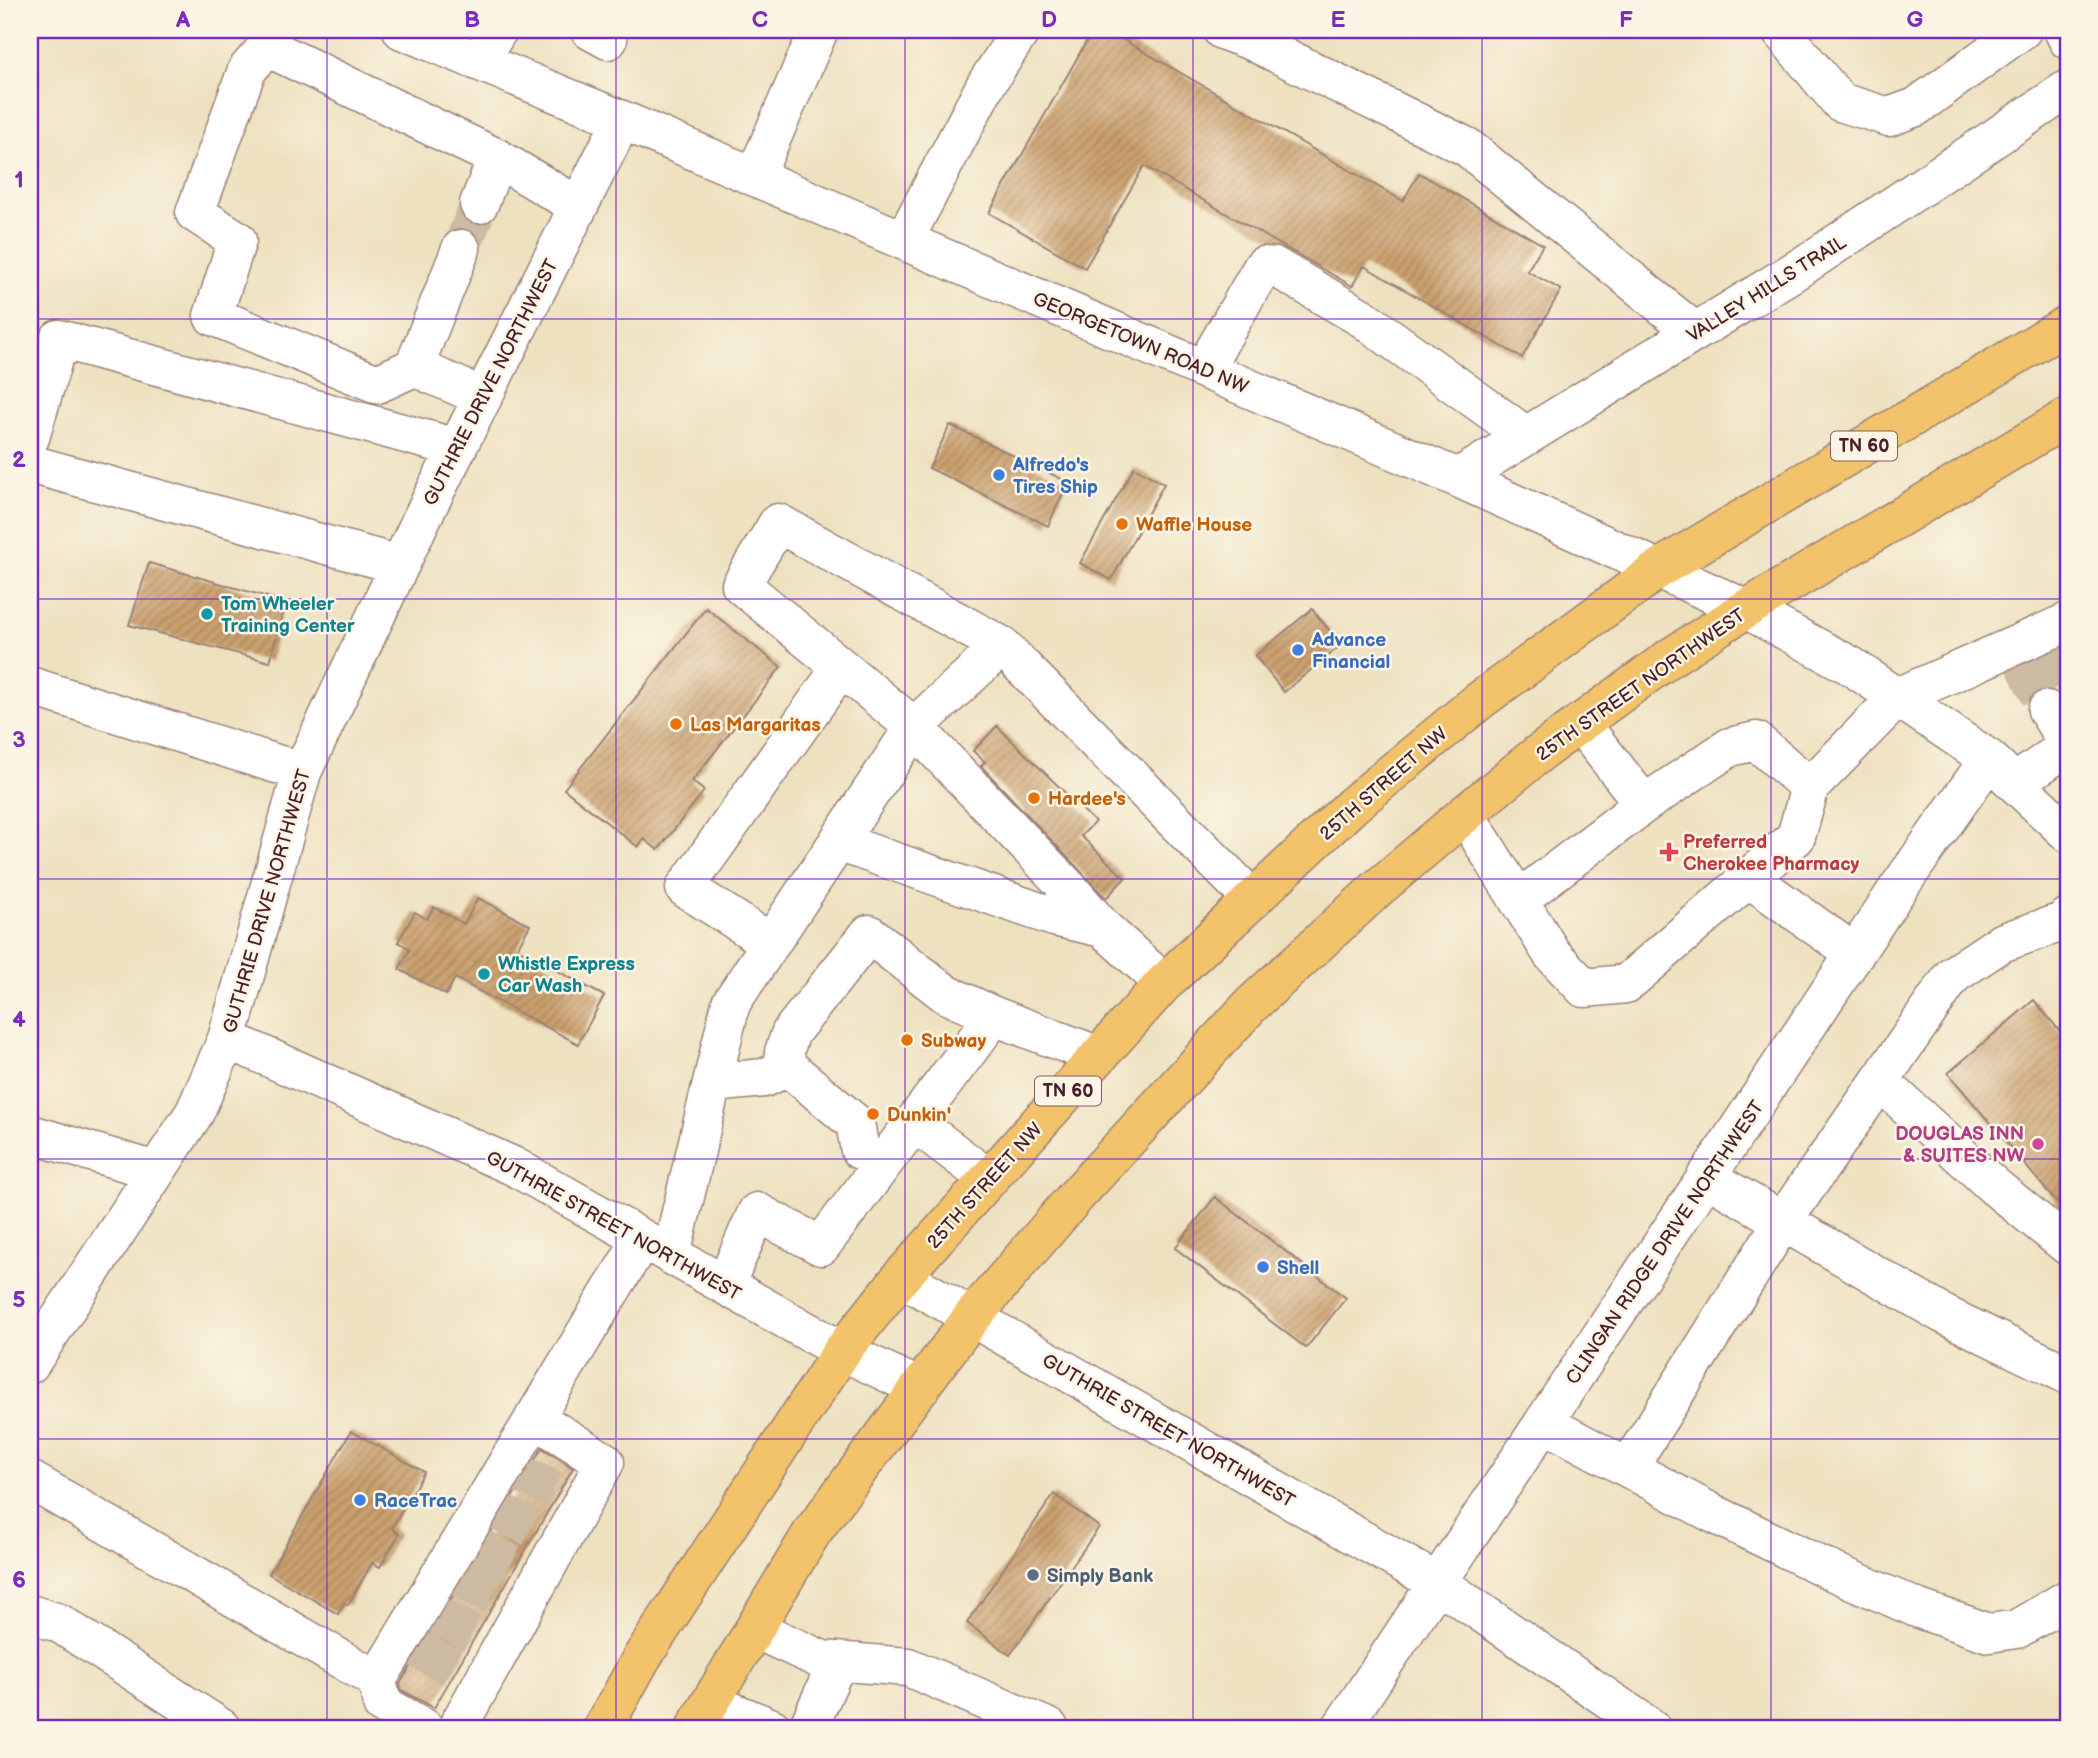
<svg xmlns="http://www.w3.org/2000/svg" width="2098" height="1758" font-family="'Balsamiq Sans',sans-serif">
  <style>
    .building { fill: url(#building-hatch) }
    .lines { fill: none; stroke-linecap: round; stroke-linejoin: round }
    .minor-tunnel { stroke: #ccbaa2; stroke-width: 38; stroke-dasharray: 38 19; stroke-linecap: butt }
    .minor-casing { stroke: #9c8076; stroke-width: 41 }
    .highway-casing { stroke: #9c8076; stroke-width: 41 }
    .minor { stroke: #fff; stroke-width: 38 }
    .highway { stroke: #f2c36a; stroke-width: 38 }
    .grid { fill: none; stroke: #7b2cbf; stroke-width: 2; stroke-opacity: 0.55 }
    .shop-dot { fill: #3f7fe0; stroke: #fcf5e5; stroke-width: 2.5 }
    .food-dot { fill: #e8710a; stroke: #fcf5e5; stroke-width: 2.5 }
    .culture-dot { fill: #0f9aa8; stroke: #fcf5e5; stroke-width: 2.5 }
    .health-dot { fill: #e0444e; stroke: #fcf5e5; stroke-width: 2.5 }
    .hotel-dot { fill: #d1479c; stroke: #fcf5e5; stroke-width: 2.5 }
    .service-dot { fill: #5c6f8a; stroke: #fcf5e5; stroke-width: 2.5 }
    .labels { text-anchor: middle; stroke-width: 5; stroke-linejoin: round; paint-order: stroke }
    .shield { fill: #fcf5e5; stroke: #7f5f63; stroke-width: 2 }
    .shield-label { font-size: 18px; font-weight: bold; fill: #4a1f2b }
    .street-label { font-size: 19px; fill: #4a1f2b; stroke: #fcf5e5 }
    .shop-label { font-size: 19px; font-weight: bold; fill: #366cbe; stroke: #fcf5e5; text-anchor: start }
    .food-label { font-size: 19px; font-weight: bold; fill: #c56008; stroke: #fcf5e5; text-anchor: start }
    .culture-label { font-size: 19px; font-weight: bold; fill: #0d838f; stroke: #fcf5e5; text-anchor: start }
    .health-label { font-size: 19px; font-weight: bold; fill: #be3a42; stroke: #fcf5e5; text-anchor: start }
    .hotel-label { font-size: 19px; font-weight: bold; fill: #b23c85; stroke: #fcf5e5; text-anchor: end }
    .service-label { font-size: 19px; font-weight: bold; fill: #4e5e75; stroke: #fcf5e5; text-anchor: start }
    .neatline { fill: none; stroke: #7b2cbf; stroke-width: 2.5 }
    .grid-label { font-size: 23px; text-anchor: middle; font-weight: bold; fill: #7b2cbf }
  </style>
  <defs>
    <pattern id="building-hatch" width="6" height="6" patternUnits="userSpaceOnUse" patternTransform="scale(1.75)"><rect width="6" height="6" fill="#caa06e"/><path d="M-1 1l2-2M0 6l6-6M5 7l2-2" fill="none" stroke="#a6825b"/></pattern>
  </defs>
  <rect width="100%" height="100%" fill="#fcf5e5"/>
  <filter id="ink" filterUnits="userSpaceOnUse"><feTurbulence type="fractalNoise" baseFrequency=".0143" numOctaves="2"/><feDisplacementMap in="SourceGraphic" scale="14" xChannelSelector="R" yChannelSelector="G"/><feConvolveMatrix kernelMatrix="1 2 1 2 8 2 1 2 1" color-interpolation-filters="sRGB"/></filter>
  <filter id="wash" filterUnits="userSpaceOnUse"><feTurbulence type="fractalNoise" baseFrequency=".00686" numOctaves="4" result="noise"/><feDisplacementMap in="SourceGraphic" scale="28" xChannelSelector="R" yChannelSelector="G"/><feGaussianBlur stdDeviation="1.57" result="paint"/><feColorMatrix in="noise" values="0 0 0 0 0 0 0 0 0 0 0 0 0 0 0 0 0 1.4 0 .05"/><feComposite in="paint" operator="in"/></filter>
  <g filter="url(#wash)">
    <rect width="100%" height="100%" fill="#ede1c0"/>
    <g id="blocks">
      <path class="building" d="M 1093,30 L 1106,30 L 1403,201 L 1419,173 L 1543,245 L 1527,271 L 1561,290 L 1522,358 L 1364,266 L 1352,286 L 1144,166 L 1085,268 L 989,213 Z
        M 950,425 L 1068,482 L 1048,526 L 929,468 Z
        M 1134,467 L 1164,484 L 1111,580 L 1080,563 Z
        M 149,563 L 285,602 L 270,662 L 129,625 Z
        M 706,608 L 781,667 L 692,781 L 704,791 L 658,850 L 644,839 L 638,847 L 564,789 Z
        M 1312,609 L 1341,645 L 1284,692 L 1255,656 Z
        M 997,726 L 1095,822 L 1081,836 L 1125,878 L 1106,898 L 981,766 L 985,762 L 973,751 Z
        M 478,898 L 530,925 L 517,949 L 604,996 L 578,1044 L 455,978 L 446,995 L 399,969 L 410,949 L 398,942 L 415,912 L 427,919 L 434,907 L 464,924 Z
        M 2034,1000 L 2068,1041 L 2068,1216 L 1948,1073 Z
        M 1215,1197 L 1346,1298 L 1306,1348 L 1175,1248 Z
        M 351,1431 L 424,1472 L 392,1528 L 399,1534 L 380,1567 L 372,1563 L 348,1605 L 344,1603 L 338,1614 L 269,1574 Z
        M 542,1448 L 573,1468 L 434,1708 L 401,1690 L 400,1684 Z
        M 1054,1494 L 1099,1527 L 1010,1655 L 967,1623 Z"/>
    </g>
  </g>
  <g filter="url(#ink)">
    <use href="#blocks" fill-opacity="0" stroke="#9c8076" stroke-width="2"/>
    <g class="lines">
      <path class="minor-tunnel" d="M 461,249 L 479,204
        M 2052,650 L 2068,682
        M 2023,662 L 2047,710
        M 519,1473 L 559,1492
        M 497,1511 L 537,1530
        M 478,1545 L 516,1567
        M 459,1578 L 498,1598
        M 438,1616 L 476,1635
        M 418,1649 L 456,1670"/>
      <defs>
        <path id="minor" d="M 273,30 L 267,47 L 497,158 L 578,206
          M 402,30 L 622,120 L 1458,478 L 1746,609 L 1851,666 L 1989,759 L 2068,833
          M 590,30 L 608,40
          M 1222,30 L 1254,42 L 1467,147 L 1695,332
          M 1780,30 L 1840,102 L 1889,117 L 1916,107 L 2022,30
          M 2063,30 L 2068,40
          M 267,47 L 247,70 L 195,213 L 237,240 L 213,316 L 377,384 L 414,367 L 461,249
          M 479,61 L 498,30
          M 755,176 L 819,30
          M 479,204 L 497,158
          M 904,240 L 985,86 L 1021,30
          M 414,367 L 483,397
          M 1204,369 L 1263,266 L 1275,267 L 1364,319 L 1526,436
          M 30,438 L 59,339 L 457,448
          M 30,464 L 400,565
          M 1458,478 L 1806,264 L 2068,89
          M 1002,646 L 914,727 L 741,585 L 778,523 L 1002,646 L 1253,900
          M 30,686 L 302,772
          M 2047,710 L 2068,744
          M 1580,723 L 1644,804
          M 2015,783 L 2068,746
          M 1465,814 L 1552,954 L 1584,988 L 1626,984 L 1796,837 L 1810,787 L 1898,697 L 2068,622
          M 838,842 L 1054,917 L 1103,928 L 1164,983
          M 1749,878 L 1855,954
          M 1518,900 L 1644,804 L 1730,747 L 1756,741 L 1810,787
          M 771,943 L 685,888 L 841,668
          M 227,1039 L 513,1166 L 842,1351 L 920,1388
          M 1880,1081 L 1994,1186 L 2068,1246
          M 712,1083 L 764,1078 L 788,1067
          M 915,1123 L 989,1179
          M 30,1134 L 156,1171
          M 860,1150 L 855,1123 L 788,1067 L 784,1052 L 791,1032 L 869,934 L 946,994 L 994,1016 L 1099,1056
          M 1706,1177 L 1943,1314 L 2068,1375
          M 671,1255 L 731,1003 L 914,727 L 1070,890 L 1103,928
          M 901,1277 L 1438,1583 L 1651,1728
          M 725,1285 L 757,1212 L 821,1246 L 994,1016
          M 30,1364 L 195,1112 L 227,1039 L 302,772 L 423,516 L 622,120
          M 1544,1423 L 1710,1512 L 1834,1572 L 1919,1609 L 1989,1633 L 2017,1629 L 2068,1599
          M 1628,1468 L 1783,1221 L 1953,975 L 2001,943 L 2062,922 L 2068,917
          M 30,1480 L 377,1680
          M 30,1614 L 59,1623 L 221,1728
          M 755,1629 L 822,1660 L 908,1667 L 1049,1728
          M 711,1703 L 772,1728
          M 424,1728 L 382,1704 L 377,1680 L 642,1239
          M 457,1728 L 605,1462 L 534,1418
          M 808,1728 L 838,1661
          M 1341,1728 L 1897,890 L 1989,759"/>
        <path id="highway" d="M 603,1728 L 641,1659 L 842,1351 L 901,1277 L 1164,983 L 1353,805 L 1479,701 L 1660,568 L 2068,324
          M 695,1728 L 813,1531 L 972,1317 L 1076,1196 L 1251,1005 L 1378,888 L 1465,814 L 1538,754 L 1671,657 L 1746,609 L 2068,417"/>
      </defs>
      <use href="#minor" class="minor-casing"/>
      <use href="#highway" class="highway-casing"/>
      <use href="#minor" class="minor"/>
      <use href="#highway" class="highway"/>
    </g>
  </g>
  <path class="grid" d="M 327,30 L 327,1728M 616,30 L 616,1728M 905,30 L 905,1728M 1193,30 L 1193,1728M 1482,30 L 1482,1728M 1771,30 L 1771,1728M 30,319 L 2068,319M 30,599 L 2068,599M 30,879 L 2068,879M 30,1159 L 2068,1159M 30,1439 L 2068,1439"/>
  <g class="shop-dot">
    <circle cx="999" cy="475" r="7"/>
    <circle cx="1298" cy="650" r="7"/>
    <circle cx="1263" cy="1267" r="7"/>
    <circle cx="360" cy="1500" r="7"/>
  </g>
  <g class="food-dot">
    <circle cx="1122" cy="524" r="7"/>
    <circle cx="676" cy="724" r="7"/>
    <circle cx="1034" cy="798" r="7"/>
    <circle cx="907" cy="1040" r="7"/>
    <circle cx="873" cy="1114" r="7"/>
  </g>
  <g class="culture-dot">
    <circle cx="207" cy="614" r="7"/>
    <circle cx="484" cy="974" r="7"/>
  </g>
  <path class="health-dot" d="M1665.5 841.5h7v7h7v7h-7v7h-7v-7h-7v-7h7z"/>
  <circle class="hotel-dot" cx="2038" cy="1144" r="7"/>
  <circle class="service-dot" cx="1033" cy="1575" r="7"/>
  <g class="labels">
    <g class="shield">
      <rect x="1831" y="431.5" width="66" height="29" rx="5"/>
      <rect x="1035" y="1076.5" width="66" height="29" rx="5"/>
    </g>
    <g class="shield-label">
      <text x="1864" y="452">TN 60</text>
      <text x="1068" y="1097">TN 60</text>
    </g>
    <g class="street-label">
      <text transform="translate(1766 288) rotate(-32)" y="7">VALLEY HILLS TRAIL</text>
      <text transform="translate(1141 342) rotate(23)" y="7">GEORGETOWN ROAD NW</text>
      <text transform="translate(490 382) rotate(-63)" y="7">GUTHRIE DRIVE NORTHWEST</text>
      <text transform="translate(1640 684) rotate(-35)" y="7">25TH STREET NORTHWEST</text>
      <text transform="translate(1383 783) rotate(-41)" y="7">25TH STREET NW</text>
      <text transform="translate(266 901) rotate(-74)" y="7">GUTHRIE DRIVE NORTHWEST</text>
      <text transform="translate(984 1185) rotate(-48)" y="7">25TH STREET NW</text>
      <text transform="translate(614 1225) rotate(29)" y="7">GUTHRIE STREET NORTHWEST</text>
      <text transform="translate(1664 1242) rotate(-56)" y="7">CLINGAN RIDGE DRIVE NORTHWEST</text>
      <text transform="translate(1169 1430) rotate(30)" y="7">GUTHRIE STREET NORTHWEST</text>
    </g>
    <g class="shop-label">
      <text x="1013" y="471">Alfredo's<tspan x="1013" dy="22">Tires Ship</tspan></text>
      <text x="1312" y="646">Advance<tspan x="1312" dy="22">Financial</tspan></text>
      <text x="1277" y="1274">Shell</text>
      <text x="374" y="1507">RaceTrac</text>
    </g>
    <g class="food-label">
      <text x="1136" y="531">Waffle House</text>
      <text x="690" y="731">Las Margaritas</text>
      <text x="1048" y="805">Hardee's</text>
      <text x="921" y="1047">Subway</text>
      <text x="887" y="1121">Dunkin'</text>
    </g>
    <g class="culture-label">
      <text x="221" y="610">Tom Wheeler<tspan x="221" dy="22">Training Center</tspan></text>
      <text x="498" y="970">Whistle Express<tspan x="498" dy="22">Car Wash</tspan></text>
    </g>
    <g class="health-label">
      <text x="1683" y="848">Preferred<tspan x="1683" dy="22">Cherokee Pharmacy</tspan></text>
    </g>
    <g class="hotel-label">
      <text x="2024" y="1140">DOUGLAS INN<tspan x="2024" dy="22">&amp; SUITES NW</tspan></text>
    </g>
    <g class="service-label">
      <text x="1047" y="1582">Simply Bank</text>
    </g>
  </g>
  <rect width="2098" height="1758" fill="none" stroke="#fcf5e5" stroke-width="77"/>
  <rect x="38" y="38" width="2022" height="1682" class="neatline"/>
  <g class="grid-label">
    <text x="183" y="27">A</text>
    <text x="472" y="27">B</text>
    <text x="760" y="27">C</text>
    <text x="1049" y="27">D</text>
    <text x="1338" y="27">E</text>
    <text x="1626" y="27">F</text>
    <text x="1915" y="27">G</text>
    <text x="19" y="187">1</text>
    <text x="19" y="467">2</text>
    <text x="19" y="747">3</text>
    <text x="19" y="1027">4</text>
    <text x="19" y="1307">5</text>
    <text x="19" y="1587">6</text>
  </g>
</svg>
